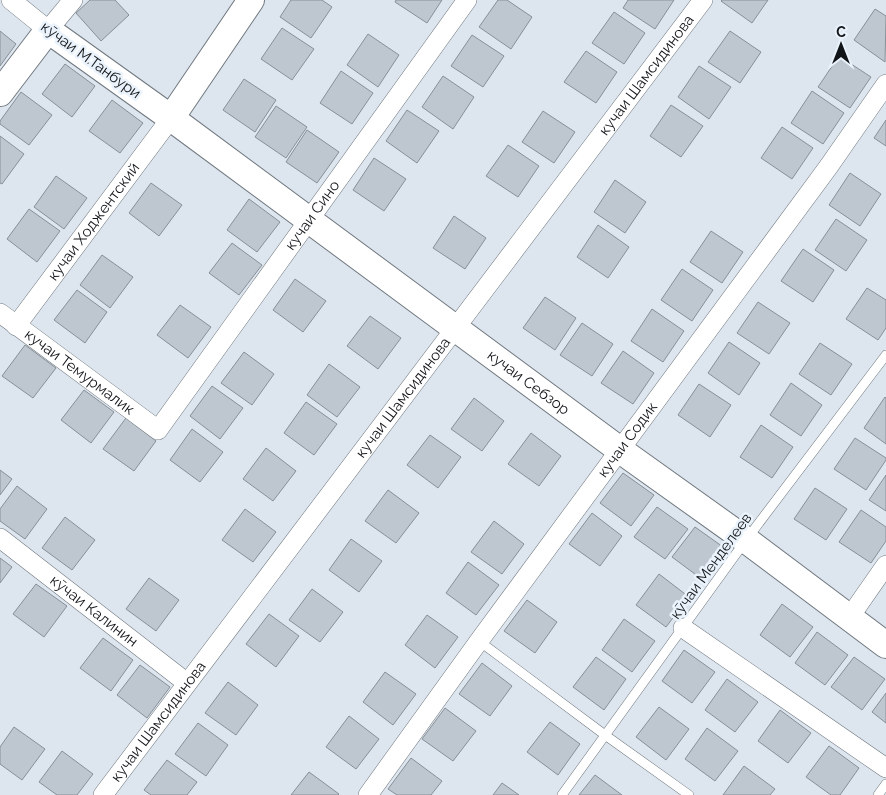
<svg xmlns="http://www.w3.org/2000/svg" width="886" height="795" font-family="Raleway,sans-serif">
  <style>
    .building { fill: #bec6cf; stroke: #878f97 }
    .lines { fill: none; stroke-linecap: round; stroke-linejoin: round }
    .lane-casing { stroke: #717980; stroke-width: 10 }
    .street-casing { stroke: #717980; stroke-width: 20 }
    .secondary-casing { stroke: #717980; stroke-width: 28 }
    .lane { stroke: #fff; stroke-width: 9 }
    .street { stroke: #fff; stroke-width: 19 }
    .secondary { stroke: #fff; stroke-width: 26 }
    .labels { text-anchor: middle; stroke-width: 5; stroke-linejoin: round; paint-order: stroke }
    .street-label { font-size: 15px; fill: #121518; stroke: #eaf3fb }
  </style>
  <rect width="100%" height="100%" fill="#dde5ee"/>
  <path class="building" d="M 90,0 L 115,0 L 129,15 L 101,41 L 76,13 Z
    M 291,0 L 322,0 L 332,7 L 311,38 L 280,17 Z
    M 396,0 L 442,0 L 427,23 L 395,2 Z
    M 498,0 L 507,0 L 532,17 L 511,49 L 479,27 Z
    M 628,0 L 674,0 L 655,29 L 623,8 Z
    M 722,0 L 768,0 L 752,23 L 721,1 Z
    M 875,9 L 886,16 L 885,62 L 854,40 Z
    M 614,12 L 645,33 L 624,64 L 592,43 Z
    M 282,28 L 314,49 L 292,80 L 261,59 Z
    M 0,31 L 16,44 L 0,66 Z
    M 730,31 L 761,52 L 740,83 L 708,62 Z
    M 368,34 L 399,55 L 378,87 L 347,65 Z
    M 472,35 L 504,56 L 483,87 L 451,66 Z
    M 586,51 L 617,72 L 596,103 L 564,82 Z
    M 839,56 L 871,77 L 850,108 L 818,87 Z
    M 65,64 L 95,86 L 72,117 L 42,94 Z
    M 699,66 L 731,87 L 709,119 L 678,97 Z
    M 341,71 L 373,93 L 352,124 L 320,103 Z
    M 443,76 L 474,97 L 453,129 L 422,107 Z
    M 244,79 L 276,100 L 255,132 L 223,110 Z
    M 812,91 L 844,113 L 823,144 L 791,123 Z
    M 21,92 L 52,115 L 29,145 L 0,124 L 0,121 Z
    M 112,100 L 143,123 L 120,153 L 89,131 Z
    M 671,105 L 703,126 L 681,157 L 650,136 Z
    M 276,106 L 307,127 L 286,158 L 255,137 Z
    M 407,110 L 439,131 L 417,163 L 386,141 Z
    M 543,111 L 575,132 L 554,163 L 522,142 Z
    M 886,120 L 886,146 L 874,138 Z
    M 782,127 L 813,148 L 792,179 L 761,158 Z
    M 307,130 L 339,152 L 317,183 L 286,162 Z
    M 0,136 L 24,154 L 2,184 L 0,183 Z
    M 508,145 L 539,166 L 518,197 L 486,176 Z
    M 374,158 L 406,179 L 384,211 L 353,190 Z
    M 850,173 L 881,194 L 860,226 L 829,205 Z
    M 56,176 L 87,198 L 64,229 L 34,207 Z
    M 615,180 L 646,202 L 625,233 L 594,212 Z
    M 151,183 L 182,205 L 159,236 L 129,213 Z
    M 249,199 L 280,222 L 257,252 L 227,230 Z
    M 29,209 L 60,231 L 37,262 L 7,239 Z
    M 454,216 L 486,238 L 465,269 L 433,248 Z
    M 836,219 L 867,240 L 846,271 L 815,250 Z
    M 598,225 L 629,247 L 608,278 L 577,257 Z
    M 711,231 L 743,252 L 722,283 L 690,262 Z
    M 232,243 L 262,265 L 239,295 L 209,273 Z
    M 803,249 L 834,270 L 813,302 L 781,281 Z
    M 102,255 L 133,277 L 110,308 L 80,285 Z
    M 682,269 L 713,290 L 692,321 L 661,300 Z
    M 295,279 L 326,301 L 303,332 L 273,310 Z
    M 867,288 L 886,300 L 886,328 L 878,340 L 846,319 Z
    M 77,290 L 107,312 L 85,343 L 54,320 Z
    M 545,297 L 576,318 L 555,350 L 523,328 Z
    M 758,302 L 790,323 L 769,354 L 737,333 Z
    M 180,305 L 211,327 L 188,358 L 157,335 Z
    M 652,309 L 684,331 L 663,362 L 631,341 Z
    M 370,316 L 401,338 L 378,369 L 347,346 Z
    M 582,323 L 613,344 L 592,376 L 560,355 Z
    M 729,342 L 760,363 L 739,395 L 708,373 Z
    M 820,343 L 852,364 L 831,395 L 799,374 Z
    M 25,345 L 56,368 L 33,398 L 2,376 Z
    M 623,351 L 654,373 L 633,404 L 601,383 Z
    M 244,352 L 274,374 L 252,405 L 221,383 Z
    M 329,364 L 360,387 L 337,417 L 307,395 Z
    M 791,383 L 822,405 L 801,436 L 770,415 Z
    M 699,384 L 731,405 L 710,437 L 678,415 Z
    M 212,386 L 243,408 L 220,439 L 190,416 Z
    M 84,390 L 114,412 L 91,443 L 61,420 Z
    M 885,397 L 886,398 L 886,444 L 864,428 Z
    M 474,398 L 504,421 L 482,451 L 451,429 Z
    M 306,402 L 337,424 L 314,455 L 284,433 Z
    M 126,418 L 156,441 L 134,471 L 103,449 Z
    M 761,425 L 793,447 L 772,478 L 740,457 Z
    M 192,429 L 223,452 L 200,482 L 170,460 Z
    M 531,433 L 561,456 L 539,486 L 508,464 Z
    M 430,435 L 461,457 L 438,488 L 407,465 Z
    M 855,438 L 886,458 L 886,460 L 866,490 L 834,469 Z
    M 266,448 L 296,471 L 273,501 L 243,479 Z
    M 0,470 L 12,479 L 0,495 Z
    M 623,473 L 654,495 L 631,526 L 600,503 Z
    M 886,475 L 886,511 L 869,500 Z
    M 17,486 L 47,509 L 25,539 L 0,521 L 0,509 Z
    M 815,488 L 847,509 L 826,540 L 794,519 Z
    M 388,490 L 419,513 L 396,543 L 365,521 Z
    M 657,507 L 688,529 L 665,559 L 634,537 Z
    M 245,509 L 276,532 L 253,562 L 222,540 Z
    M 861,510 L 886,527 L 886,541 L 871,563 L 839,542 Z
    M 592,513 L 622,536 L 600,566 L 569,544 Z
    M 65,517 L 95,540 L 72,570 L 42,548 Z
    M 494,521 L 524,544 L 502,574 L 471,552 Z
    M 695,527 L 726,549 L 703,580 L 672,557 Z
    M 351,539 L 382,561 L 359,592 L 329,570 Z
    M 0,558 L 12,567 L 0,583 Z
    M 468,562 L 499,585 L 476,615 L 446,593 Z
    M 659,574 L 689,597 L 666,627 L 636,605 Z
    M 149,578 L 179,600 L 156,631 L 126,609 Z
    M 36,584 L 67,606 L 44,637 L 13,614 Z
    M 312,589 L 343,612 L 320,642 L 289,620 Z
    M 527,600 L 557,622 L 535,653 L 504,631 Z
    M 782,604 L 813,627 L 790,657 L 760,635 Z
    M 269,614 L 299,636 L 276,667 L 246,644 Z
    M 427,615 L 458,637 L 435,668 L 405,645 Z
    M 624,619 L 655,641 L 632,672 L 602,650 Z
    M 817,632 L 848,655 L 825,685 L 795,663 Z
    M 103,638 L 133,660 L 111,691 L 80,668 Z
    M 684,650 L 715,672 L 692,703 L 662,681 Z
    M 596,657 L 626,679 L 604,710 L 573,687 Z
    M 854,657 L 885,679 L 862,710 L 831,687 Z
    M 482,663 L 512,686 L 490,716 L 459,694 Z
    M 140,665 L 170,687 L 147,718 L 117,695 Z
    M 385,672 L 416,694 L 393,725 L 363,702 Z
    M 727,679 L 758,702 L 735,732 L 705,710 Z
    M 228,682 L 258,705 L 236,735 L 205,713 Z
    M 886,693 L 886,723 L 872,712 Z
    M 659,707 L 689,729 L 666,760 L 636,737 Z
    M 445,708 L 476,731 L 453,761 L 422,739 Z
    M 780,710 L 811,733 L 788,763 L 758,741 Z
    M 349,716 L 379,739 L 356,769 L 326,747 Z
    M 550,722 L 580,744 L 558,775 L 527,752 Z
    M 198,723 L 228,745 L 206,776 L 175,754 Z
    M 14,727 L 45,749 L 22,780 L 0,764 L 0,747 Z
    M 707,728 L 738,751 L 715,781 L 685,759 Z
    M 829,746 L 859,768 L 840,795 L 831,795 L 806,777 Z
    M 62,751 L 93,774 L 77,795 L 57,795 L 39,782 Z
    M 411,758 L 442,781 L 431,795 L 397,795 L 388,789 Z
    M 167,760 L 197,782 L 187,795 L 151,795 L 144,790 Z
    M 744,766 L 775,789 L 770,795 L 723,795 Z
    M 309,772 L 339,794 L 338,795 L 291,795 Z
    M 595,775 L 622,795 L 579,795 Z
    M 502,783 L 519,795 L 493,795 Z"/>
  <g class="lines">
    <defs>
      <path id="lane" d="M 479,641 L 605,735 L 689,795
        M 562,795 L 746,540 L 886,355
        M 878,795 L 886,784"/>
      <g id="street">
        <path d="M 11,0 L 48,30 L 73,0"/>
        <path id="s1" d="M 0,313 L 158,430 L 467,0"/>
        <path id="s2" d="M 16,326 L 171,118"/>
        <path id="s3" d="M 0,538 L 187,683"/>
        <path d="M 849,618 L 886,565"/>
        <path d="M 683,628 L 886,768"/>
        <path id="s4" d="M 103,795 L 703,0"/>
        <path id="s5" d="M 368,795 L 479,641 L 829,166 L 886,84"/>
      </g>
      <g id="secondary">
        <path id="s6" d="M 0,93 L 48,30 L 171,118 L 455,328 L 620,450 L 746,540 L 886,645"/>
        <path d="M 171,118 L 251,0"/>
      </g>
    </defs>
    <use href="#lane" class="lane-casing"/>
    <use href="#street" class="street-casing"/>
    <use href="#secondary" class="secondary-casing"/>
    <use href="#lane" class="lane"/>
    <use href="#street" class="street"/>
    <use href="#secondary" class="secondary"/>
  </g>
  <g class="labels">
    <g class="street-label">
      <text transform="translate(91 60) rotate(36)" y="5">кӯчаи М.Танбури</text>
      <text dy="5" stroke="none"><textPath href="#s4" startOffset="902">кучаи Шамсидинова</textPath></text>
      <text dy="5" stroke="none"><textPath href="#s1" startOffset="461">кучаи Сино</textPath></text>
      <text dy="5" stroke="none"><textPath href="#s2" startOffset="130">кучаи Ходжентский</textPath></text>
      <text dy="5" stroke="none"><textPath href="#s1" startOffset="99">кучаи Темурмалик</textPath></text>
      <text dy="5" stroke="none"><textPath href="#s6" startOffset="675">кучаи Себзор</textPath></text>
      <text dy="5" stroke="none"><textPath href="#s4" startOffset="498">кучаи Шамсидинова</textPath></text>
      <text dy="5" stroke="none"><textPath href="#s5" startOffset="440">кучаи Содик</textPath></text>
      <text transform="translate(711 566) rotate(-54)" y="5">кӯчаи Менделеев</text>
      <text dy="5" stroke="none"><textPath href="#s3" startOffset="119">кӯчаи Калинин</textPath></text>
      <text dy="5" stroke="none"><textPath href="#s4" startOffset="92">кучаи Шамсидинова</textPath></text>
    </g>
  </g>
  <g transform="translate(841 45)" stroke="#eaf3fb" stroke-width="4" paint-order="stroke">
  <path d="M0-4L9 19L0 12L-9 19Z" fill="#121518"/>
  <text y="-8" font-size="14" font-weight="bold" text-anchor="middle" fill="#121518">С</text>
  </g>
</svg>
